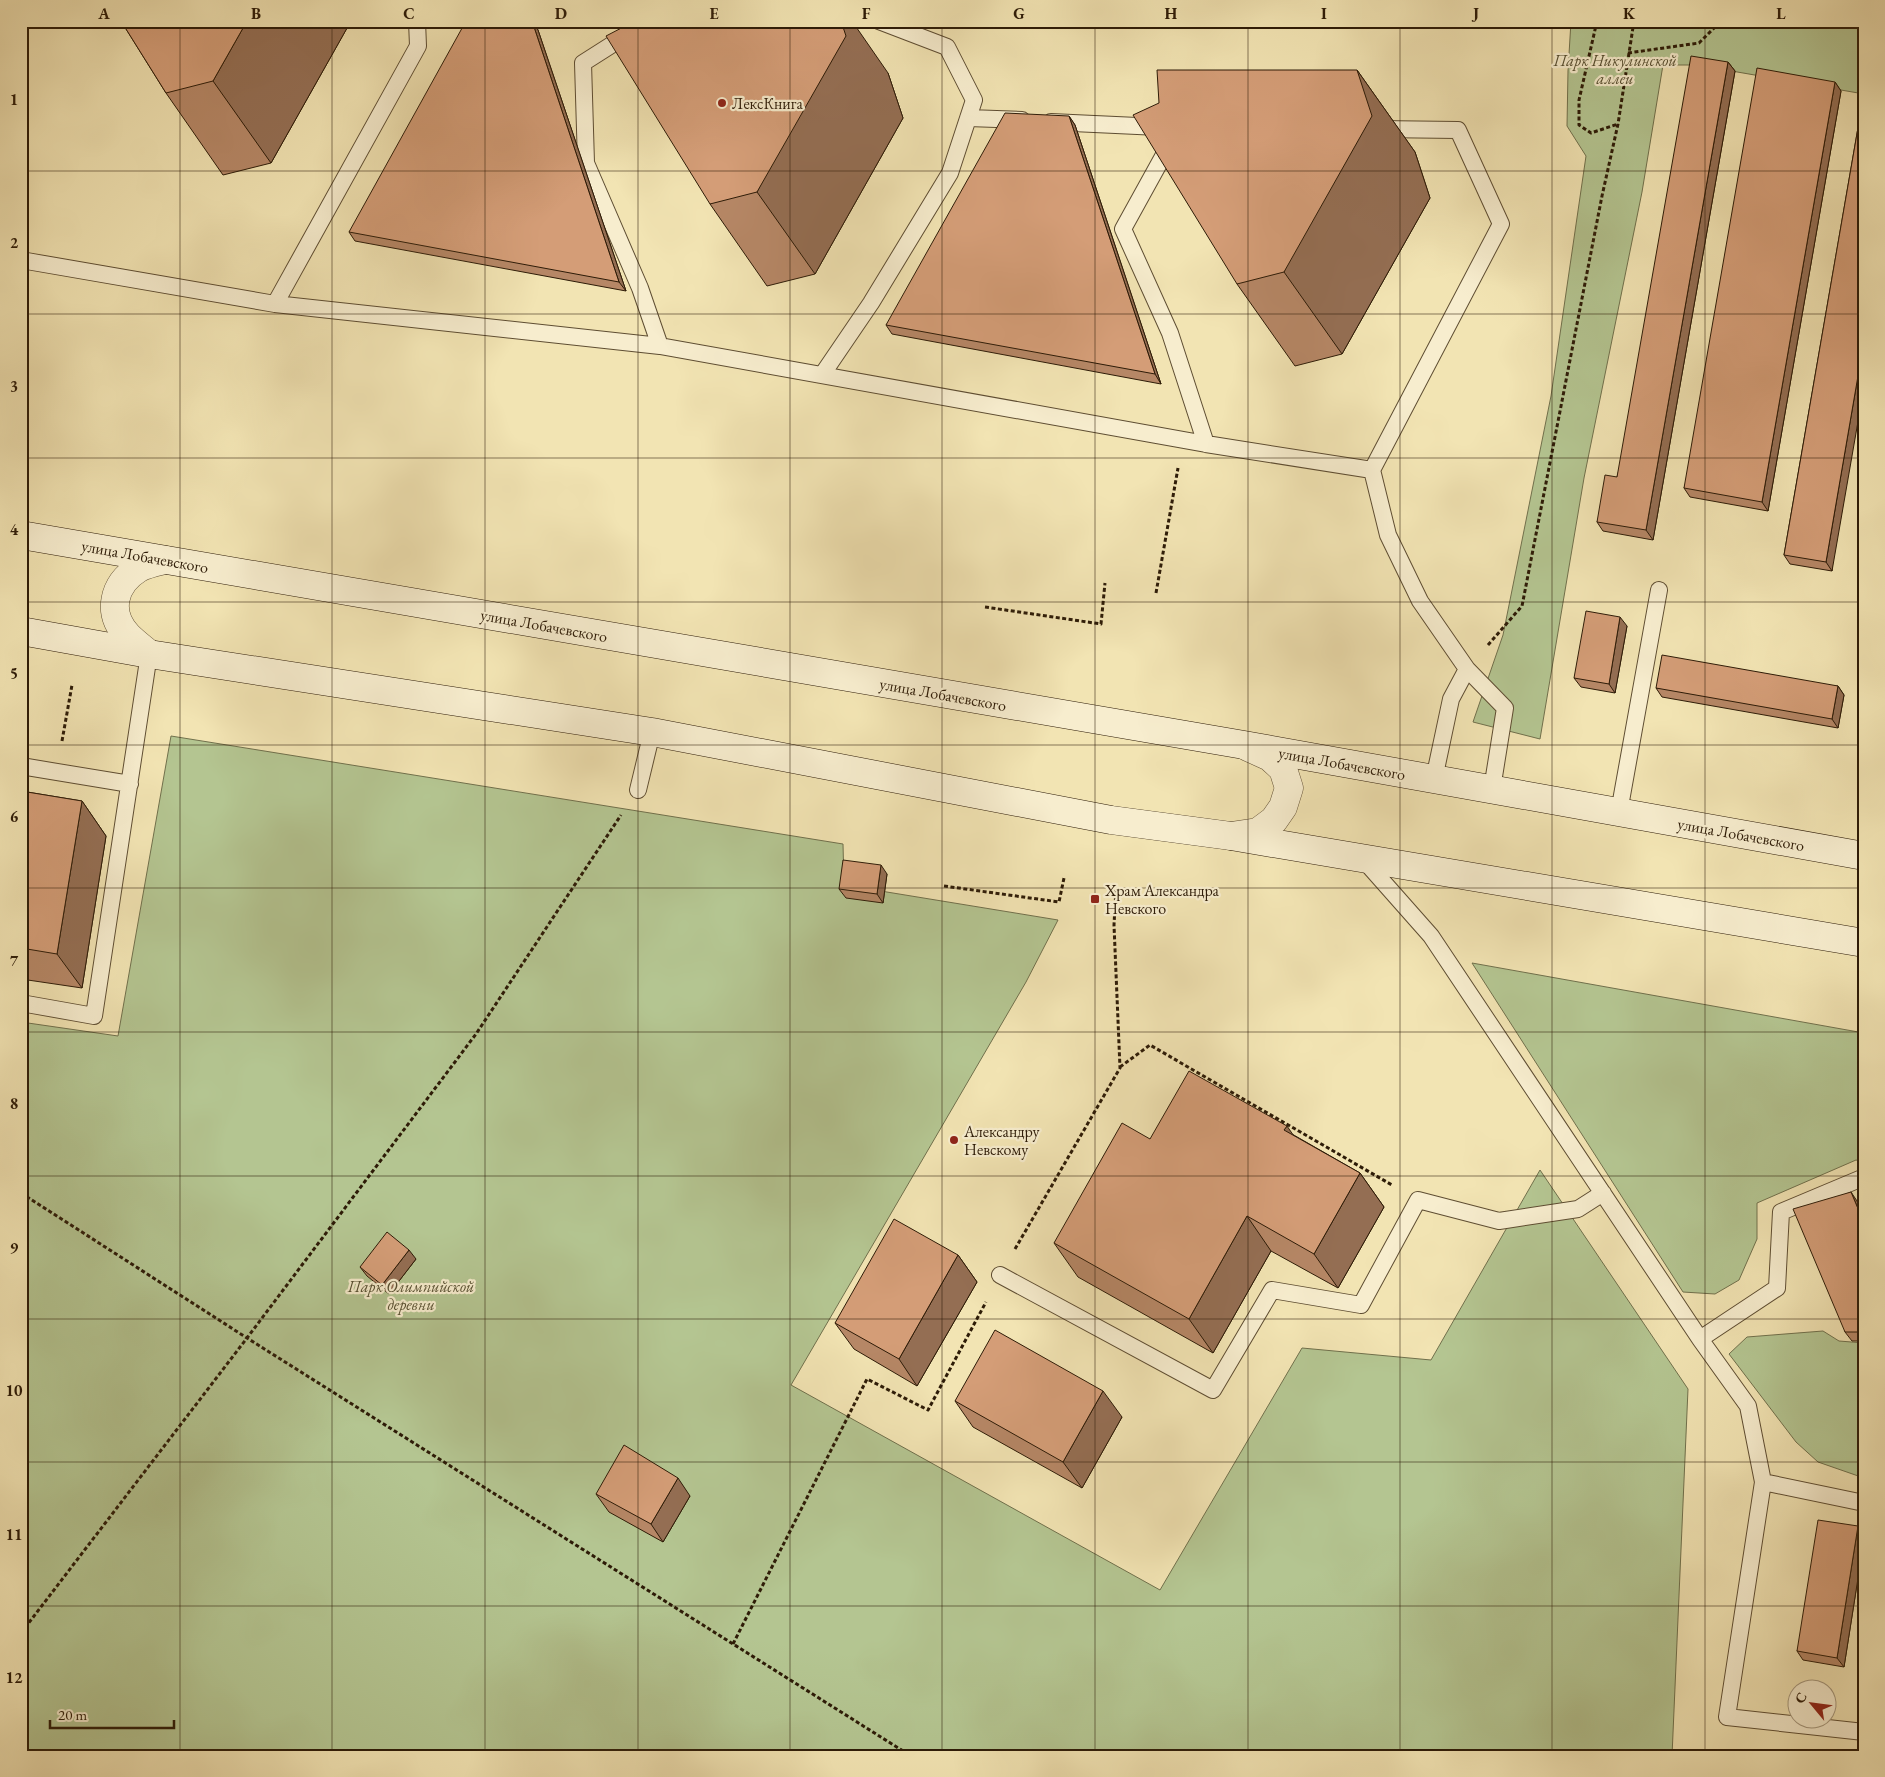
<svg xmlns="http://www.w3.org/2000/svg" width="1885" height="1777" font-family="'EB Garamond',serif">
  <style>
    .green { fill: #b4c591; stroke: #70704c }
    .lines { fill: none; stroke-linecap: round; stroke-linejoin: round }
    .service-casing { stroke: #5e4d32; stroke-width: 18 }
    .minor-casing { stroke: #5e4d32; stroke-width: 29 }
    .secondary-casing { stroke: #2d1b07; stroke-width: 29 }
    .path { stroke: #2d1b07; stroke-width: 3; stroke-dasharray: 4 2.5; stroke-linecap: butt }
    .service { stroke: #f7edce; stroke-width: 16 }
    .minor { stroke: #f7edce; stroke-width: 28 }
    .secondary { stroke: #f7edce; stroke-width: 28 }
    .wall { fill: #b68766; stroke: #2d1b07 }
    .shaded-wall { fill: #946e53; stroke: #2d1b07 }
    .building { fill: #d49d77; stroke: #2d1b07 }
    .grid { fill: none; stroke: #2d1b07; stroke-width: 1; stroke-opacity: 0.55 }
    .poi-dot { fill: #8f2418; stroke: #f7edce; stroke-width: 2 }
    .labels { text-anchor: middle; stroke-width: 4.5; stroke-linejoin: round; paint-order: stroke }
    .park-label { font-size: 16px; font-style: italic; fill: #564e30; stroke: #f7edce }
    .poi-label { font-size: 16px; fill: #2d1b07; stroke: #f7edce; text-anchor: start }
    .street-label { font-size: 16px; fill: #2d1b07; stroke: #f7edce }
    .neatline { fill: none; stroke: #2d1b07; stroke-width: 2 }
    .grid-label { font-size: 16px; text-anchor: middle; font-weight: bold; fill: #2d1b07 }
  </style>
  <rect width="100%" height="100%" fill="#f2e4b3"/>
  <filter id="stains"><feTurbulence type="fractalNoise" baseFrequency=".004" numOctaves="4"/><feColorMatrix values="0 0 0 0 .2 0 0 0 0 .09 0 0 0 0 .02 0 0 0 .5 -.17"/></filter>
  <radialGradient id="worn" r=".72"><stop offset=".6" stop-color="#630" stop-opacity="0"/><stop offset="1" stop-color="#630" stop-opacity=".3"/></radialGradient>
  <path class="green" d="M 1571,21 L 1864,21 L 1864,94 L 1697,65 L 1663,65 L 1642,192 L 1584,478 L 1540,739 L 1473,722 L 1503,635 L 1551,396 L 1586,156 L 1567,126 L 1568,71 Z
    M 171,736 L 843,844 L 844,885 L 1058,920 L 1026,982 L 791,1385 L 1160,1590 L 1302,1348 L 1431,1360 L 1540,1170 L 1688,1389 L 1672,1756 L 21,1756 L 21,1022 L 118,1036 Z
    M 1472,963 L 1864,1033 L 1864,1162 L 1856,1160 L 1757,1203 L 1757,1239 L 1739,1280 L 1715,1294 L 1683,1292 Z
    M 1823,1331 L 1839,1341 L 1864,1343 L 1864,1478 L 1818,1462 L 1796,1442 L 1729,1354 L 1747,1337 Z"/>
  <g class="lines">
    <defs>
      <path id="service" d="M 649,21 L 583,63 L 586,163 L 640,288 L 660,346
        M 968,118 L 1022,120
        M 1051,122 L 1159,127
        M 1171,142 L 1123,229 L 1170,333 L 1206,444
        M 21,260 L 275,304 L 660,346 L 1206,444 L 1372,470 L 1501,224 L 1458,130 L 1377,129
        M 275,304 L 418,46 L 417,21
        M 822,375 L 871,303 L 950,173 L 974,100 L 947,47 L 879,21
        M 1372,470 L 1388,535 L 1420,601 L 1467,669 L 1505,708 L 1492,789
        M 21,766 L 130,784
        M 1434,779 L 1451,699 L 1467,669
        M 638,790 L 652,732
        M 1619,812 L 1659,590
        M 1362,858 L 1431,936 L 1700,1339 L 1748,1406 L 1763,1482 L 1864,1503
        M 21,1003 L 94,1016 L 149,654
        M 1000,1275 L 1213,1390 L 1272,1290 L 1361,1305 L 1418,1200 L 1499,1221 L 1578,1209 L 1603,1193
        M 1700,1339 L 1777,1288 L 1781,1212 L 1862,1178 L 1864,1180
        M 1763,1482 L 1727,1717 L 1864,1732"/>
      <path id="minor" d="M 149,654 C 142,648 135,643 128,636 C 106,613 113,584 139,568 C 147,564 157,562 165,560
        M 1231,836 L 1258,832 L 1274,820 L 1283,807 L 1289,788 L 1283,769 L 1270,757 L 1248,747"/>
      <path id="secondary" d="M 21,535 L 1244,745 L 1864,856
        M 21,631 L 149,654 L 652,732 L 1111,820 L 1231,836 L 1864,943"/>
    </defs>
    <use href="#service" class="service-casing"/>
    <use href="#minor" class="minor-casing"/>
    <use href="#secondary" class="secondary-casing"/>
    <path class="path" d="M 1597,21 L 1579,100 L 1579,125 L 1591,133 L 1618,124
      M 1628,53 L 1699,43 L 1721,21
      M 1156,593 L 1178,468
      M 985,607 L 1101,624 L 1105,583
      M 1488,645 L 1522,606 L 1602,196 L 1618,124 L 1634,21
      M 62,741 L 72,685
      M 944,886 L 1059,902 L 1064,878
      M 1120,1067 L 1150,1045 L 1392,1185
      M 21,1193 L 247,1338 L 911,1756
      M 1015,1249 L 1120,1068 L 1114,925 L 1116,888
      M 21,1633 L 247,1338 L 476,1034 L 621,815
      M 733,1644 L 867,1379 L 928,1410 L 986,1302"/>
    <use href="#service" class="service"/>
    <use href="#minor" class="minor"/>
    <use href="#secondary" class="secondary"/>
  </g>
  <path class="wall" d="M 121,21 L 351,21 L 271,163 L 223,175 L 166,93 Z
    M 532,21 L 538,30 L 626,291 L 355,241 L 349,232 Z
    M 1728,62 L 1735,71 L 1653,540 L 1603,531 L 1597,522 L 1617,477 Z
    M 1357,70 L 1415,152 L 1430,198 L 1342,354 L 1295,366 L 1237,284 Z
    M 888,73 L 903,118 L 815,274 L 767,286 L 710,204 Z
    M 1835,82 L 1841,91 L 1768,511 L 1690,497 L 1684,488 Z
    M 1864,93 L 1832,571 L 1790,564 L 1784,555 Z
    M 1069,116 L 1075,125 L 1161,384 L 892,334 L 886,325 Z
    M 1627,626 L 1615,693 L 1581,687 L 1574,678 Z
    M 1838,686 L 1844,695 L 1838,728 L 1662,697 L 1656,688 Z
    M 21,791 L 82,801 L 106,836 L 82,988 L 21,979 Z
    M 887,874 L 883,903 L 846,898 L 839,889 Z
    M 1292,1134 L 1360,1173 L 1384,1207 L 1338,1288 L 1271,1251 L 1213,1353 L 1078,1277 L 1054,1243 L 1150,1139 Z
    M 1857,1201 L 1864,1217 L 1864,1341 L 1852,1341 L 1845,1332 Z
    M 958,1255 L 977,1282 L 917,1386 L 854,1349 L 835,1323 Z
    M 416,1259 L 389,1294 L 367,1276 L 360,1267 Z
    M 955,1401 L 1122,1417 L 1082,1488 L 973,1427 Z
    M 596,1494 L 690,1496 L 663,1542 L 609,1512 Z
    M 1858,1526 L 1864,1534 L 1864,1540 L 1844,1667 L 1803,1660 L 1797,1651 Z"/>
  <path class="shaded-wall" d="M 247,21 L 351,21 L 271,163 L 213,81 Z
    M 532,21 L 538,30 L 626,291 L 619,282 Z
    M 841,21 L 852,21 L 888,73 L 903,118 L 815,274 L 757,192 Z
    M 1728,62 L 1735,71 L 1653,540 L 1646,530 Z
    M 1357,70 L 1415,152 L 1430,198 L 1342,354 L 1284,272 Z
    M 1835,82 L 1841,91 L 1768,511 L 1762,502 Z
    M 1069,116 L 1075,125 L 1161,384 L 1155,374 Z
    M 1864,341 L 1864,387 L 1832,571 L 1826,562 Z
    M 1620,617 L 1627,626 L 1615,693 L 1609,684 Z
    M 1838,686 L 1844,695 L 1838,728 L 1832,719 Z
    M 82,801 L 106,836 L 82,988 L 57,954 Z
    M 881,865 L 887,874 L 883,903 L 877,894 Z
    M 1287,1126 L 1311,1161 L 1284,1130 Z
    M 1360,1173 L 1384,1207 L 1338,1288 L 1314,1254 Z
    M 1851,1192 L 1857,1201 L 1864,1217 L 1864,1223 Z
    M 1247,1216 L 1271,1251 L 1213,1353 L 1189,1319 Z
    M 409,1250 L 416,1259 L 389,1294 L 382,1285 Z
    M 958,1255 L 977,1282 L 917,1386 L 899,1359 Z
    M 1103,1391 L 1122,1417 L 1082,1488 L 1063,1462 Z
    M 678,1478 L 690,1496 L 663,1542 L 651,1524 Z
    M 1858,1526 L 1864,1534 L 1864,1540 L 1844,1667 L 1837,1658 Z"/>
  <path class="building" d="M 121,21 L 247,21 L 213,81 L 166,93 Z
    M 466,21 L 532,21 L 619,282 L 349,232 Z
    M 631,21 L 841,21 L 846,36 L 757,192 L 710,204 L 606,36 L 631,23 Z
    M 1691,56 L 1728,62 L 1646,530 L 1597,522 L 1605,475 L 1617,477 Z
    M 1757,68 L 1835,82 L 1762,502 L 1684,488 Z
    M 1157,70 L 1357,70 L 1372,116 L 1284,272 L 1237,284 L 1133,115 L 1159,103 Z
    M 1864,93 L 1864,341 L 1826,562 L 1784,555 Z
    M 1005,113 L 1069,116 L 1155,374 L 886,325 Z
    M 1586,611 L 1620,617 L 1609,684 L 1574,678 Z
    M 1662,655 L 1838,686 L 1832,719 L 1656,688 Z
    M 21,791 L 82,801 L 57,954 L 21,948 Z
    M 843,860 L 881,865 L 877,894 L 839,889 Z
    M 1189,1071 L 1287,1126 L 1284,1130 L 1360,1173 L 1314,1254 L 1247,1216 L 1189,1319 L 1054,1243 L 1122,1123 L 1150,1139 Z
    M 1851,1192 L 1864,1223 L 1864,1332 L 1845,1332 L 1793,1209 Z
    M 894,1219 L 958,1255 L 899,1359 L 835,1323 Z
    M 387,1232 L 409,1250 L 382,1285 L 360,1267 Z
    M 995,1330 L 1103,1391 L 1063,1462 L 955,1401 Z
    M 624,1445 L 678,1478 L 651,1524 L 596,1494 Z
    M 1818,1520 L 1858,1526 L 1837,1658 L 1797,1651 Z"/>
  <path class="grid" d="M 180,21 L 180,1756M 332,21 L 332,1756M 485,21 L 485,1756M 638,21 L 638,1756M 790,21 L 790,1756M 942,21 L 942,1756M 1095,21 L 1095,1756M 1248,21 L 1248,1756M 1400,21 L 1400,1756M 1552,21 L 1552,1756M 1705,21 L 1705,1756M 21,171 L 1864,171M 21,314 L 1864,314M 21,458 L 1864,458M 21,602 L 1864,602M 21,745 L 1864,745M 21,888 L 1864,888M 21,1032 L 1864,1032M 21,1176 L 1864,1176M 21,1319 L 1864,1319M 21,1462 L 1864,1462M 21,1606 L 1864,1606"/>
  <g class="poi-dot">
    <circle cx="722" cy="103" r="5"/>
    <rect x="1090" y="894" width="10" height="10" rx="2.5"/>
    <circle cx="954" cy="1140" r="5"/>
  </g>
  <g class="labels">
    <g class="park-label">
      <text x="1615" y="66">Парк Никулинской<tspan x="1615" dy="18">аллеи</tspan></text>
      <text x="411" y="1292">Парк Олимпийской<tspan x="411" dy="18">деревни</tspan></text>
    </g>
    <g class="poi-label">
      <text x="732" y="109">ЛексКнига</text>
      <text x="1105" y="896">Храм Александра<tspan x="1105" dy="18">Невского</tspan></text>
      <text x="964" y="1137">Александру<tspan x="964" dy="18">Невскому</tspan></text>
    </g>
    <g class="street-label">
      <text transform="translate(145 556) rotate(10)" y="6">улица Лобачевского</text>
      <text transform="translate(544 625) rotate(10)" y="6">улица Лобачевского</text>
      <text transform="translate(943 694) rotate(10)" y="6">улица Лобачевского</text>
      <text transform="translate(1342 763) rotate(10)" y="6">улица Лобачевского</text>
      <text transform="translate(1741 834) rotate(10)" y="6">улица Лобачевского</text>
    </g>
  </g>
  <rect width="1885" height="1777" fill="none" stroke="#f2e4b3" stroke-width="55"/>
  <g transform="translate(1812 1704) rotate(299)"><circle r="24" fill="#f7edce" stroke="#a6997e"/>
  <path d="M0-4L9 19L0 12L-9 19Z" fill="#8f2418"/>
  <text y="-8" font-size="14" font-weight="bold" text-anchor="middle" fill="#2d1b07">С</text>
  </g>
  <path d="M50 1720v8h124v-8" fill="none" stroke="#2d1b07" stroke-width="2.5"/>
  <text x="58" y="1720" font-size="15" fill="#2d1b07" stroke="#f7edce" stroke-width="4" paint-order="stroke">20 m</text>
  <rect x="28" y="28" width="1830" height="1722" class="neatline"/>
  <g class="grid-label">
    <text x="104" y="19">A</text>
    <text x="256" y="19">B</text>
    <text x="409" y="19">C</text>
    <text x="561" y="19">D</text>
    <text x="714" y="19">E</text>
    <text x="866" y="19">F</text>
    <text x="1019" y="19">G</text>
    <text x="1171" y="19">H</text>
    <text x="1324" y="19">I</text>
    <text x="1476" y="19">J</text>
    <text x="1629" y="19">K</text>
    <text x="1781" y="19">L</text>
    <text x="14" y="105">1</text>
    <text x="14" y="248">2</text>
    <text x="14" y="392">3</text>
    <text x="14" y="535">4</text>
    <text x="14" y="679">5</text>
    <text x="14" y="822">6</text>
    <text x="14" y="966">7</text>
    <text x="14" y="1109">8</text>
    <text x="14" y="1253">9</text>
    <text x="14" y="1396">10</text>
    <text x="14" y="1540">11</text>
    <text x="14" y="1683">12</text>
  </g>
  <rect width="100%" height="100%" filter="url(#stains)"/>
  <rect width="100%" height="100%" fill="url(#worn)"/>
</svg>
